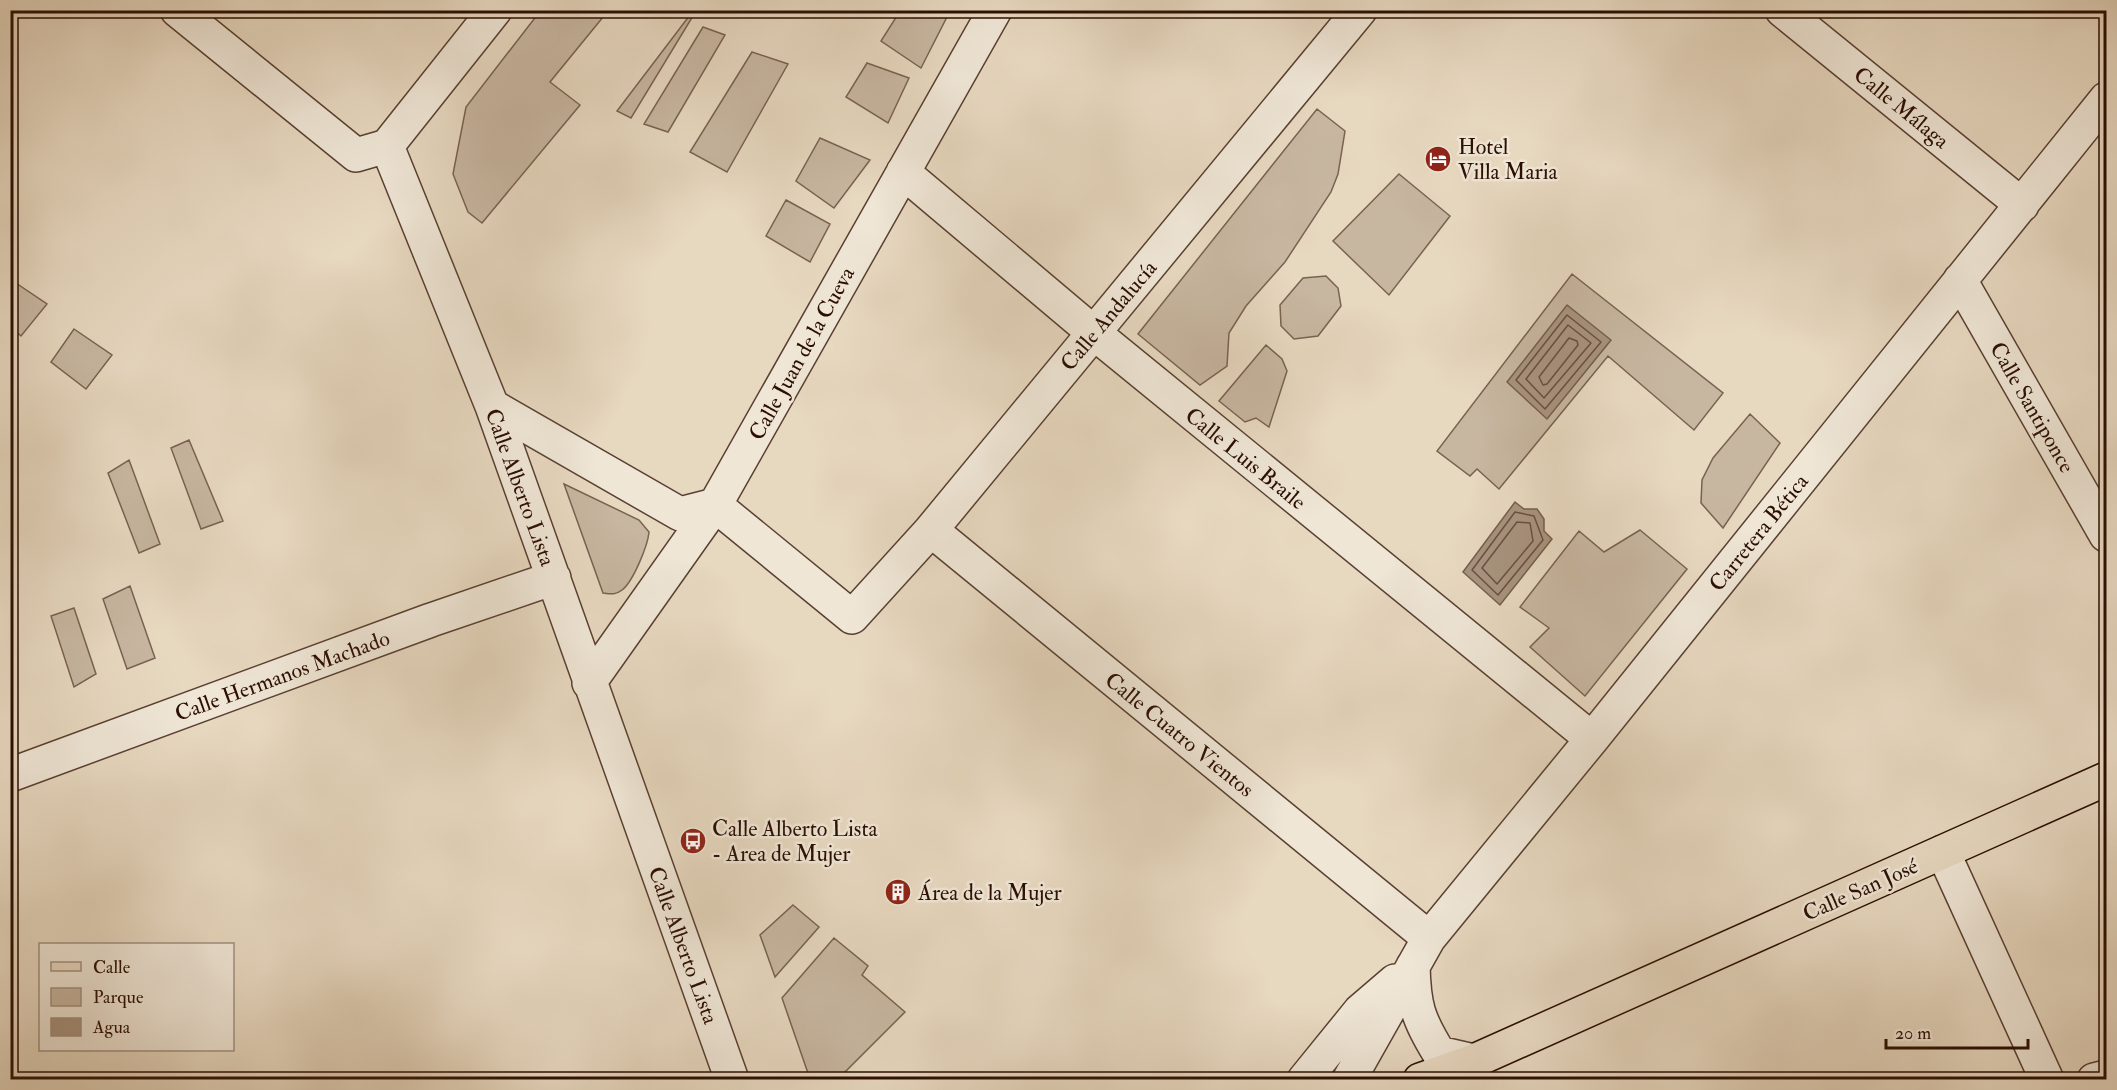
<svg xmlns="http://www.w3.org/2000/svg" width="2117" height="1090" font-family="'IM FELL Double Pica',serif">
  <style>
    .green { fill: #c7b6a0; stroke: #796251; stroke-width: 1.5 }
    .water { fill: #a7937f; stroke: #755e4d; stroke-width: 1.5 }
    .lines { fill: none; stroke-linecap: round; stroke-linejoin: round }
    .shore { stroke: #695040; stroke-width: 1.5 }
    .minor-casing { stroke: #5a4032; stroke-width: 36 }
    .major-casing { stroke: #2b0e02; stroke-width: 36 }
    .minor { stroke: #efe6d6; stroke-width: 33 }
    .major { stroke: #e7d8c0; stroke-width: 33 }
    .labels { text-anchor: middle; stroke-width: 5; stroke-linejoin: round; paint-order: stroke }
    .street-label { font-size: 22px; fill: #2b0e02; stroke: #efe6d6 }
    .poi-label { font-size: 22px; fill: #2b0e02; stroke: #efe6d6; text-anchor: start }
  </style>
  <rect width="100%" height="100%" fill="#e7d8c0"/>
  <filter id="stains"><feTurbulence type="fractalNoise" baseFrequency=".00333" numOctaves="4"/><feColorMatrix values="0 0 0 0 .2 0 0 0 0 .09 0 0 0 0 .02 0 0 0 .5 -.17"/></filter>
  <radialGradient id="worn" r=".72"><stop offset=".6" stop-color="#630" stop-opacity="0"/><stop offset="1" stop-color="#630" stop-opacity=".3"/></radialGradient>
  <path class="green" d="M 541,10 L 608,11 L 550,82 L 580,105 L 482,223 L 468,212 L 453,174 L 466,107 Z
    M 693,11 L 696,11 L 631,118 L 617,111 Z
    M 900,11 L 950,11 L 921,68 L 881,41 Z
    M 703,27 L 725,35 L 668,132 L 644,124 Z
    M 752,52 L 788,64 L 727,172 L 690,152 Z
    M 867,63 L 909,78 L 888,123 L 846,97 Z
    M 1317,109 L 1345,131 L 1338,174 L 1331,192 L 1285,262 L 1246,306 L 1229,333 L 1227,366 L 1200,385 L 1138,334 Z
    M 820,138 L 870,160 L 834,208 L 796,181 Z
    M 1399,174 L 1450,216 L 1389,295 L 1333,241 Z
    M 786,200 L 830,224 L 810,262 L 766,236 Z
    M 1572,274 L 1723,393 L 1694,430 L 1608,356 L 1499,489 L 1477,469 L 1470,476 L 1437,451 Z
    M 1326,276 L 1338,288 L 1341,306 L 1318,336 L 1294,339 L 1281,326 L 1280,305 L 1303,278 Z
    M 10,279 L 47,304 L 21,336 L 11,327 Z
    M 74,329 L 112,355 L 86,389 L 51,362 Z
    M 1266,345 L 1282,359 L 1287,371 L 1269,427 L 1256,418 L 1245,422 L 1219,401 Z
    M 1750,414 L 1780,443 L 1723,528 L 1701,503 L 1702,480 L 1713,458 Z
    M 189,440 L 223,521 L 201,529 L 171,448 Z
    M 129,460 L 160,544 L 139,553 L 108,473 Z
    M 564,484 L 639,520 L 649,532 C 648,545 633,582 622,590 C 616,595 611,594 603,593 Z
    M 1640,530 L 1687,569 L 1585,696 L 1530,647 L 1549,628 L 1520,607 L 1579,531 L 1604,552 Z
    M 130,586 L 155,658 L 127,669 L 103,599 Z
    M 74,608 L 96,674 L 74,687 L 51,616 Z
    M 793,905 L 819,927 L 775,977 L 760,935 Z
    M 834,938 L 868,966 L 862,975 L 905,1012 L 838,1079 L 810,1079 L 782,998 Z"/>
  <path class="water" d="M 1567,305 L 1611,340 L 1547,419 L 1507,382 Z
    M 1515,502 L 1524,509 L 1537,509 L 1544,519 L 1544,531 L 1552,539 L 1500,605 L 1463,572 Z"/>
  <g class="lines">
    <path class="shore" d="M 1567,315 L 1601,342 L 1545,409 L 1516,380 Z
      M 1568,325 L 1591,343 L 1544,398 L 1526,379 Z
      M 1569,338 L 1577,341 L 1578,345 L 1547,384 L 1543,385 L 1539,377 Z
      M 1515,512 L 1534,516 L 1543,540 L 1498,595 L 1472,570 Z
      M 1517,522 L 1530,523 L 1533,541 L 1497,584 L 1482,568 Z"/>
    <defs>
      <path id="minor" d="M 177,10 L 356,155 L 387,146
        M 1782,10 L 2022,205
        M 387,146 L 492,406 L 732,1080
        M 387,146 L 495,10
        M 903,172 L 1094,333 L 1592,739
        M 1960,280 L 2106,535
        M 492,406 L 680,514 L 715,505 L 852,617 L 931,530 L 1360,10
        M 931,530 L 1429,938
        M 589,683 L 715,505 L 995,10
        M 10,775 L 431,620 L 554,578
        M 1943,852 L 2047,1080
        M 1413,966 C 1414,1006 1418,1019 1439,1053 L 1474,1061
        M 1304,1080 L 1360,1011 L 1395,981
        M 1349,1080 L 1429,938 L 1592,739 L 2106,99
        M 2094,1080 L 2106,1077"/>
      <path id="major" d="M 1420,1080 L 1474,1061 L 2106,779"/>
    </defs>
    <use href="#minor" class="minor-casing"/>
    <use href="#major" class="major-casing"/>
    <use href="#minor" class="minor"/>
    <use href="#major" class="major"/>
  </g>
  <defs>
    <symbol id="hotel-disc" viewBox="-11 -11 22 22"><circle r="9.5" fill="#8f2418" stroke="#efe6d6"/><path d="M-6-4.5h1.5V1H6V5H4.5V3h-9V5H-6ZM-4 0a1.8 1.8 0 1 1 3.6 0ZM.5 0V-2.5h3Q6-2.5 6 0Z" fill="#fff"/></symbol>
    <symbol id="bus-disc" viewBox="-11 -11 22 22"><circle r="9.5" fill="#8f2418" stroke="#efe6d6"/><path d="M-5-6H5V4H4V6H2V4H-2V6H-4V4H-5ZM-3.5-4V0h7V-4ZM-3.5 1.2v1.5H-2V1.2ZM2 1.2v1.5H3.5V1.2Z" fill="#fff"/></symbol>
    <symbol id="building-disc" viewBox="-11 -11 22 22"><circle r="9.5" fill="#8f2418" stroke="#efe6d6"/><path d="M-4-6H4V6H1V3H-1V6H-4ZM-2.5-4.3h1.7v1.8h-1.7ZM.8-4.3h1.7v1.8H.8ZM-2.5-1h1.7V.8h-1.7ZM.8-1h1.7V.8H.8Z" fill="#fff"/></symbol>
  </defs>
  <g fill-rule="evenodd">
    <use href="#hotel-disc" x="1423" y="144" width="30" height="30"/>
    <use href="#bus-disc" x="678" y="826" width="30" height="30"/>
    <use href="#building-disc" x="883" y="877" width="30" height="30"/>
  </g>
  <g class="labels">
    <g class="street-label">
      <text transform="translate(1902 107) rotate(39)" y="8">Calle Málaga</text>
      <text transform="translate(1108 315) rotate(-50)" y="8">Calle Andalucía</text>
      <text transform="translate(801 353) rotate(-61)" y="8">Calle Juan de la Cueva</text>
      <text transform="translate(2033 407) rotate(60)" y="8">Calle Santiponce</text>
      <text transform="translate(1246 458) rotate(39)" y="8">Calle Luis Braile</text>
      <text transform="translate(521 487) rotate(70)" y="8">Calle Alberto Lista</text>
      <text transform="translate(1758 532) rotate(-51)" y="8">Carretera Bética</text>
      <text transform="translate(282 675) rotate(-20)" y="8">Calle Hermanos Machado</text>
      <text transform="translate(1180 734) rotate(39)" y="8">Calle Cuatro Vientos</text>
      <text transform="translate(1860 889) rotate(-24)" y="8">Calle San José</text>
      <text transform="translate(684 945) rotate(70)" y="8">Calle Alberto Lista</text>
    </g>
    <g class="poi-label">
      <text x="1458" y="154">Hotel<tspan x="1458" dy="25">Villa Maria</tspan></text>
      <text x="712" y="836">Calle Alberto Lista<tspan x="712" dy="25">- Area de Mujer</tspan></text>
      <text x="918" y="900">Área de la Mujer</text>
    </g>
  </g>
  <rect width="2117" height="1090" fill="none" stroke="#e7d8c0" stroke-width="36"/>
  <rect x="12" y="12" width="2093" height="1066" fill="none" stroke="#2b0e02" stroke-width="3"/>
  <rect x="18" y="18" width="2081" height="1054" fill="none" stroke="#2b0e02" stroke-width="1.5"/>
  <rect x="39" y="943" width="195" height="108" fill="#efe6d6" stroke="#a19081" stroke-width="1.5"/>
  <rect x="51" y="962" width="30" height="9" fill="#e7d8c0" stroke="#a19081" stroke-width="1.5"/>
  <text x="93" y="973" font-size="18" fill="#2b0e02">Calle</text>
  <rect x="51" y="988" width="30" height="18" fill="#c7b6a0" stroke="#a19081" stroke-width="1.5"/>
  <text x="93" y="1003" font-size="18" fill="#2b0e02">Parque</text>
  <rect x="51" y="1018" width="30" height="18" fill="#a7937f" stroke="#a19081" stroke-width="1.5"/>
  <text x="93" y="1033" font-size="18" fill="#2b0e02">Agua</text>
  <path d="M1886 1039v9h142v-9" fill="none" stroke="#2b0e02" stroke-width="3"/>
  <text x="1895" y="1039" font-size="18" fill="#2b0e02" stroke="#efe6d6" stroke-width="4.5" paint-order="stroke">20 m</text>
  <rect width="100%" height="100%" filter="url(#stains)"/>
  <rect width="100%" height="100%" fill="url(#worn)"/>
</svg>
